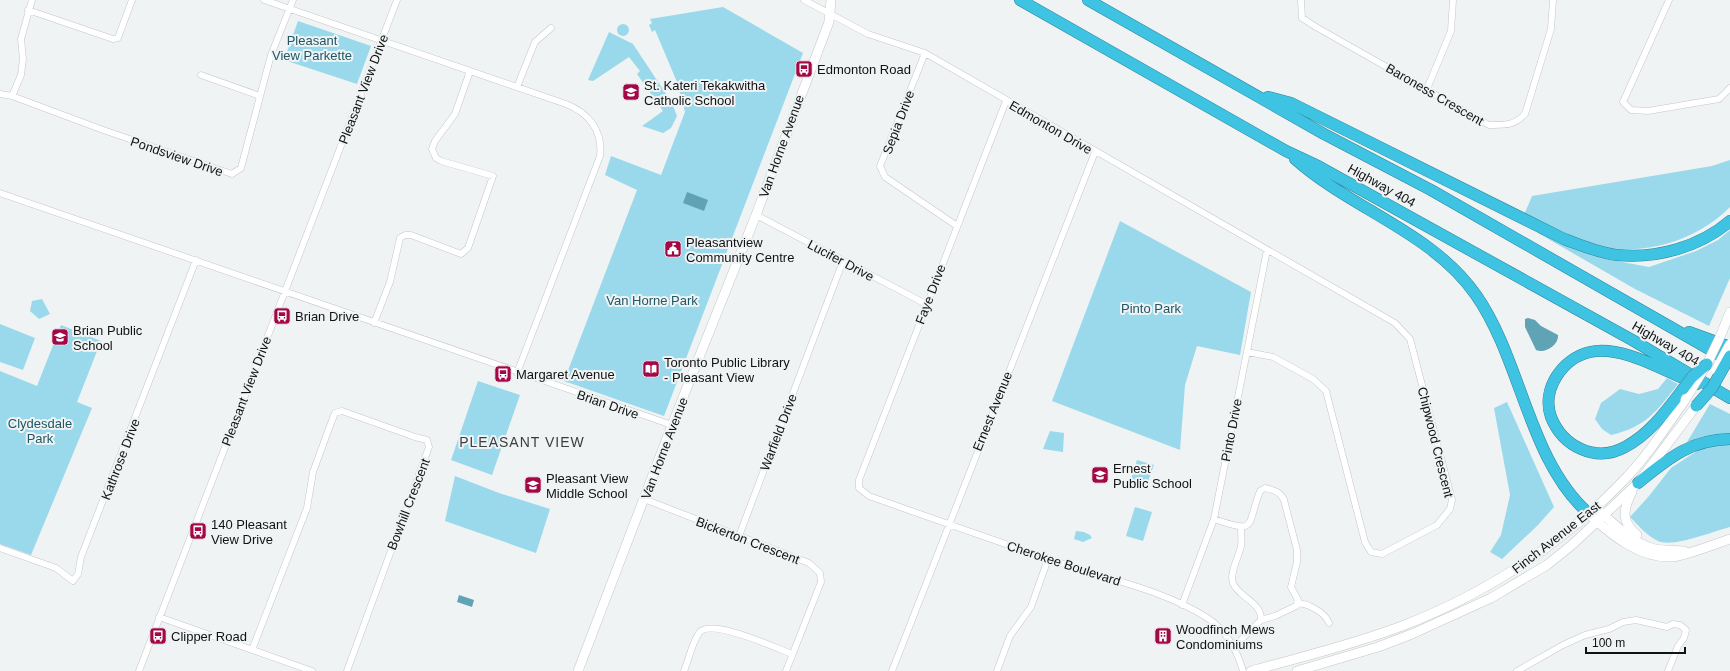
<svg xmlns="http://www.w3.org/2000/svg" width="1730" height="671" font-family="Helvetica,sans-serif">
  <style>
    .green { fill: #99d9eb }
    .water { fill: #60a3b5 }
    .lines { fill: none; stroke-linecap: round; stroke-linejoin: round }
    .street-casing { stroke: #c3c7c8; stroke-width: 7 }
    .secondary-casing { stroke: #c3c7c8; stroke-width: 10 }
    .highway-casing { stroke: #2f859a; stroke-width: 12 }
    .street { stroke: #fff; stroke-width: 6 }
    .secondary { stroke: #fff; stroke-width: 9 }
    .highway { stroke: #3fc3e2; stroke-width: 11 }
    .secondary-bridge-casing { stroke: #c3c7c8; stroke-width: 10; stroke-linecap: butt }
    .highway-bridge-casing { stroke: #2f859a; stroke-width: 12; stroke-linecap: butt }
    .secondary-bridge { stroke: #fff; stroke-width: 9 }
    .highway-bridge { stroke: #3fc3e2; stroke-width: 11 }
    .labels { text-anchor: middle; stroke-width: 4; stroke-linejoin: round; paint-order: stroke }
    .park-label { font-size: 13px; fill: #205866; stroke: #eff3f4 }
    .poi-label { font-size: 13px; fill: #111213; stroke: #eff3f4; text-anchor: start }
    .street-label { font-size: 13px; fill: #111213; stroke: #eff3f4 }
    .neighbourhood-label { font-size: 14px; letter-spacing: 1px; fill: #3b3e3f; stroke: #eff3f4 }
  </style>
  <rect width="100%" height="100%" fill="#eff3f4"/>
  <path class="green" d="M 723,7 L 803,53 L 664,416 L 564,381 L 637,190 L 605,175 L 611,156 L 661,175 L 685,112 L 677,82 L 655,30 L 652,32 L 649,25 L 652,23 L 650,19 Z
    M 298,21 L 371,46 L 357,84 L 284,60 Z
    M617 30a6 6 0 1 1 12 0a6 6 0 1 1-12 0Z
    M 609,32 L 633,44 L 672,103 L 677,116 L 671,128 L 663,133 L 642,126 L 663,111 L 637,74 L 640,71 L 629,57 L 593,81 L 588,80 Z
    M 1730,160 L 1730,207 C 1695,243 1634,260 1586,242 C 1565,234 1544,224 1524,215 L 1532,196 L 1712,166 Z
    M 1120,221 L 1251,292 L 1240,355 L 1197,346 L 1185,385 L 1180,450 L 1052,401 Z
    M 1730,230 L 1730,278 L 1709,326 L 1635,289 L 1538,233 L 1540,231 L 1601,258 L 1649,267 L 1696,251 L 1718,240 Z
    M 42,299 L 50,314 L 39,319 L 30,311 L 32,301 Z
    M 0,324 L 35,338 L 23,370 L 0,362 Z
    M 61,325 L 101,341 L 77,402 L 92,408 L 31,555 L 0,544 L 0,371 L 37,386 Z
    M 1667,378 L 1678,384 C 1657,411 1646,427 1611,435 L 1602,429 L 1595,419 L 1601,403 L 1620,389 L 1639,394 L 1658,389 Z
    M 478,381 L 520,395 L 492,475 L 451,460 Z
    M 1507,402 L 1554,507 L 1537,526 L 1502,559 L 1490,552 L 1501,535 L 1510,495 L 1494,408 Z
    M 1710,404 L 1730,414 L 1730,434 L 1710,436 L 1687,442 Z
    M 1050,431 L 1064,433 L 1063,452 L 1043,449 Z
    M 1717,443 L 1730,445 L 1730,527 C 1714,531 1673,548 1658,541 C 1647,536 1638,525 1630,517 L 1649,496 L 1671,468 L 1700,449 Z
    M 1137,460 L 1154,465 L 1147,484 L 1131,479 Z
    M 455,476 L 499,493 L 550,509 L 536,553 L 445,521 Z
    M 1135,507 L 1152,512 L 1143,541 L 1126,536 Z
    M 1076,531 L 1084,532 L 1090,535 L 1092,538 L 1083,542 L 1074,539 Z"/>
  <path class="water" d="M 687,192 L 708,200 L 704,211 L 683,203 Z
    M 1528,318 L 1535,320 L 1541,326 L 1558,335 C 1559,345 1545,354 1536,350 L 1525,327 L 1525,319 Z
    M 459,595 L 474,600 L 472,607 L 457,602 Z"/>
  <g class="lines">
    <defs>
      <path id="street" d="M 264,0 L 566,104 C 589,113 603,131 600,156 L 517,373
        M 804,0 L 868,34 L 925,53 L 1395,323 L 1410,339 L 1452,500 L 1450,509 L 1437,525 L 1382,554 L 1371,552 L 1365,542 L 1326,391 L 1313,379 L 1273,357 L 1247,352
        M 1301,0 L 1302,18 L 1316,27 L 1489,125 C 1505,125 1514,126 1525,114 L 1551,29 L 1553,0
        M 1669,0 L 1623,102 L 1631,110 L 1648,111 L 1719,99 L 1730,88
        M 28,10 L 113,39 L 118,38 L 132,0
        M 925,53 L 880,166 L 885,177 L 957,226
        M 201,75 L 260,96
        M 517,87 L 535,42 L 551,28
        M 1427,89 L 1451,31 L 1453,0
        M 0,94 L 12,96 L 106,131 L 232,174 L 241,168 L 271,55 L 293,0
        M 12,96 L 21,75 L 23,59 L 21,39 L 32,0
        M 1006,101 L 859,480 L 859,488 L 869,496 C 931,518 993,540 1055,561 C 1105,579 1161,589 1206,617 C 1225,629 1237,650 1243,671
        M 0,193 L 672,425
        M 756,215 L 926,304
        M 374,323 L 390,282 L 400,238 L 405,235 L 411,235 L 461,254 L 468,248 L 493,176 L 441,161 L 436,158 L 432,149 L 435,141 L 455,114 L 470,71
        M 644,499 L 809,563 L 820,573 L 821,582 L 786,671
        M 1214,519 C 1258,534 1246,527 1260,491 L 1265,488 C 1273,490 1280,491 1284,500 L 1297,550 L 1297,562 L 1291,587 L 1298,600 L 1296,606 L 1275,616 L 1261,620 L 1234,647
        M 1241,527 C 1241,534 1242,540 1241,546 C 1239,557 1229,573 1233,583 C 1238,597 1262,602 1261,620
        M 739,536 L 843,261
        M 0,548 L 56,568 L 73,581 L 78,574 L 81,557 L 196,260
        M 1298,603 C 1308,604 1325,612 1329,623
        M 1182,605 L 1214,519 L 1267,250
        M 159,617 L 312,671
        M 252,650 L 307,508 L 313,472 L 331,423 L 335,413 L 342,411 L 415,437 L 427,440 L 429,447 L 347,671
        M 139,671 L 397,0
        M 684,671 C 689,659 692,643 699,633 C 710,617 776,648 792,654
        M 892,671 L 1095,152
        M 997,671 L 1010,636 L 1031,607 L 1048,559
        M 1517,671 L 1563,645 L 1585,635 L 1609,629 L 1623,622 L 1636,620 L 1667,627 L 1673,624 L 1680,625 L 1686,630 L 1684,638 L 1678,646 L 1668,671"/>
      <path id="secondary" d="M 1720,337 L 1730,312
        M 1632,492 C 1623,509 1621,522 1637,535
        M 1600,512 C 1617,526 1634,544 1655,549 C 1664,551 1675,550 1684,551
        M 1593,518 C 1614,537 1641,558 1671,557 C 1685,556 1715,544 1730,539
        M 578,671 L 672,425 L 756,215 L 829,22 L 831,0
        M 1251,671 C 1301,657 1352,645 1402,626 C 1485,594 1563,544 1625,479 C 1648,455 1666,427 1685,400
        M 1297,671 L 1378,647 L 1412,634 L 1491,598 L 1547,565 L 1573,544 L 1638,483 L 1696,406"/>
      <path id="highway" d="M 1020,0 L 1286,151 L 1318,166 L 1634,341 L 1730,398
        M 1088,0 L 1324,134 L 1431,190 L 1730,361
        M 1268,97 L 1291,103 L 1564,239 C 1581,245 1599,253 1617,255 C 1656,259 1700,247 1730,221
        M 1295,159 C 1351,209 1432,232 1476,295 C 1522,361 1528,459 1588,513
        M 1689,332 L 1730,347
        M 1683,389 C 1667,410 1650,434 1625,447 C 1596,463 1563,447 1551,417 C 1541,389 1563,358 1590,352 C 1622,344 1667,373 1697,384
        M 1638,483 C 1668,459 1689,440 1730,439"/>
    </defs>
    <use href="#street" class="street-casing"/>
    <use href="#secondary" class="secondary-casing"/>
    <use href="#highway" class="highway-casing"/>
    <use href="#street" class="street"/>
    <use href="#secondary" class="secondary"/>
    <use href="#highway" class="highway"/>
    <defs>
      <path id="secondary-bridge" d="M 1716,370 L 1730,344
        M 1685,400 L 1707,364 L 1720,337"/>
      <path id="highway-bridge" d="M 1683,389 L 1692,377 L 1707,364
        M 1696,406 L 1712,388 L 1730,356"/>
    </defs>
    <use href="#secondary-bridge" class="secondary-bridge-casing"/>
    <use href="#highway-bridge" class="highway-bridge-casing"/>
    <use href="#secondary-bridge" class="secondary-bridge"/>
    <use href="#highway-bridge" class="highway-bridge"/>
  </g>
  <defs>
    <symbol id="bus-square" viewBox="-11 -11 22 22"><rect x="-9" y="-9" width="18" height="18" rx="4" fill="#a20846" stroke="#eff3f4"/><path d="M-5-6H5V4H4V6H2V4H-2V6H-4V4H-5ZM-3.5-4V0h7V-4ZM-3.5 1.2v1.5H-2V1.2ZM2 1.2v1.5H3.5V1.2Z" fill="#fff"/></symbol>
    <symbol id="school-square" viewBox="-11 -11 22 22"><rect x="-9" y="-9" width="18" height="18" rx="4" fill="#a20846" stroke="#eff3f4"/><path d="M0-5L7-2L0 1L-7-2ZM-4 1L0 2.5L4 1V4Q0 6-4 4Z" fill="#fff"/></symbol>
    <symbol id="civic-square" viewBox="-11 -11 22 22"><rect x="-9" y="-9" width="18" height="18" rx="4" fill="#a20846" stroke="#eff3f4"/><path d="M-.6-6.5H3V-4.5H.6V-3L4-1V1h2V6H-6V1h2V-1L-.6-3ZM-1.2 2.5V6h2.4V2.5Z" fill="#fff"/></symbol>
    <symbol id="library-square" viewBox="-11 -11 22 22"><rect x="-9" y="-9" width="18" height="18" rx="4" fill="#a20846" stroke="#eff3f4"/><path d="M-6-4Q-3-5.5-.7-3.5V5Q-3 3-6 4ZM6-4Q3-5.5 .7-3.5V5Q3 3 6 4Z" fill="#fff"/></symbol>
    <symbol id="building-square" viewBox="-11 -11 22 22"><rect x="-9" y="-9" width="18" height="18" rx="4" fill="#a20846" stroke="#eff3f4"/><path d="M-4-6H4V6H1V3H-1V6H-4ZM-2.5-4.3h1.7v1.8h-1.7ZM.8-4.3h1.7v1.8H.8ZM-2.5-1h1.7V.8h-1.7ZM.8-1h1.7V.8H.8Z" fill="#fff"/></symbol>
  </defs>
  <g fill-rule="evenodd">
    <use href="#bus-square" x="794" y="59" width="20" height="20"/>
    <use href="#school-square" x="621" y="82" width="20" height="20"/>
    <use href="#civic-square" x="663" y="239" width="20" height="20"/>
    <use href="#bus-square" x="272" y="306" width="20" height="20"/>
    <use href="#school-square" x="50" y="327" width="20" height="20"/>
    <use href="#library-square" x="641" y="359" width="20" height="20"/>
    <use href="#bus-square" x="493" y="364" width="20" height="20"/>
    <use href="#school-square" x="1090" y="465" width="20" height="20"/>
    <use href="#school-square" x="523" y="475" width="20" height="20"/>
    <use href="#bus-square" x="188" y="521" width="20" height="20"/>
    <use href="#bus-square" x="148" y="626" width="20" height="20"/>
    <use href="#building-square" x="1153" y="626" width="20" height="20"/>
  </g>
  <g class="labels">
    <g class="park-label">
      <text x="312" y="45">Pleasant<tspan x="312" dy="15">View Parkette</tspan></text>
      <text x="652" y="305">Van Horne Park</text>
      <text x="1151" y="313">Pinto Park</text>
      <text x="40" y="428">Clydesdale<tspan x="40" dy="15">Park</tspan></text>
    </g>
    <g class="poi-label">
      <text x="817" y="74">Edmonton Road</text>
      <text x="644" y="90">St. Kateri Tekakwitha<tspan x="644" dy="15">Catholic School</tspan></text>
      <text x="686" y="247">Pleasantview<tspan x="686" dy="15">Community Centre</tspan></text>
      <text x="295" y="321">Brian Drive</text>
      <text x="73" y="335">Brian Public<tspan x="73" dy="15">School</tspan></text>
      <text x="664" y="367">Toronto Public Library<tspan x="664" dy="15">- Pleasant View</tspan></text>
      <text x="516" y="379">Margaret Avenue</text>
      <text x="1113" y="473">Ernest<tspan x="1113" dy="15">Public School</tspan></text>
      <text x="546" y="483">Pleasant View<tspan x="546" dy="15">Middle School</tspan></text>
      <text x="211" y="529">140 Pleasant<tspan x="211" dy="15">View Drive</tspan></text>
      <text x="1176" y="634">Woodfinch Mews<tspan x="1176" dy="15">Condominiums</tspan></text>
      <text x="171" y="641">Clipper Road</text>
    </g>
    <g class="street-label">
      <text transform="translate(363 89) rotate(-69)" y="5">Pleasant View Drive</text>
      <text transform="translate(1435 94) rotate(30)" y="5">Baroness Crescent</text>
      <text transform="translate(898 122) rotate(-69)" y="5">Sepia Drive</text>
      <text transform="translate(1051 127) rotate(30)" y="5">Edmonton Drive</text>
      <text transform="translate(781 146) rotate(-70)" y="5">Van Horne Avenue</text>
      <text transform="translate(177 156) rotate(19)" y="5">Pondsview Drive</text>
      <text transform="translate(1382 185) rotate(29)" y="5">Highway 404</text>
      <text transform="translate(841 260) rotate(28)" y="5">Lucifer Drive</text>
      <text transform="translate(930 294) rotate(-69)" y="5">Faye Drive</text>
      <text transform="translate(1666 343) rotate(30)" y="5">Highway 404</text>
      <text transform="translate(246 391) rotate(-69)" y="5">Pleasant View Drive</text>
      <text transform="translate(608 404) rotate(19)" y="5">Brian Drive</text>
      <text transform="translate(992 411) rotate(-68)" y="5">Ernest Avenue</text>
      <text transform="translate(1231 430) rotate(-79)" y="5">Pinto Drive</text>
      <text transform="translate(778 432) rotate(-69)" y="5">Warfield Drive</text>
      <text transform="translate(1436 442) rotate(76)" y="5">Chipwood Crescent</text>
      <text transform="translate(664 448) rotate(-69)" y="5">Van Horne Avenue</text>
      <text transform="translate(120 459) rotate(-69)" y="5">Kathrose Drive</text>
      <text transform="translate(408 504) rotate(-69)" y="5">Bowhill Crescent</text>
      <text transform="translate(1556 537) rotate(-38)" y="5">Finch Avenue East</text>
      <text transform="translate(748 540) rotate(21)" y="5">Bickerton Crescent</text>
      <text transform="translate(1064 563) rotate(18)" y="5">Cherokee Boulevard</text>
    </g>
    <g class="neighbourhood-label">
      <text x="522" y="447">PLEASANT VIEW</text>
    </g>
  </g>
  <path d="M1586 647v6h99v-6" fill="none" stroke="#111213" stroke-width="2"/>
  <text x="1592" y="647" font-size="12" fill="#111213" stroke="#eff3f4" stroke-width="3" paint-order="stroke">100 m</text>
</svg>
